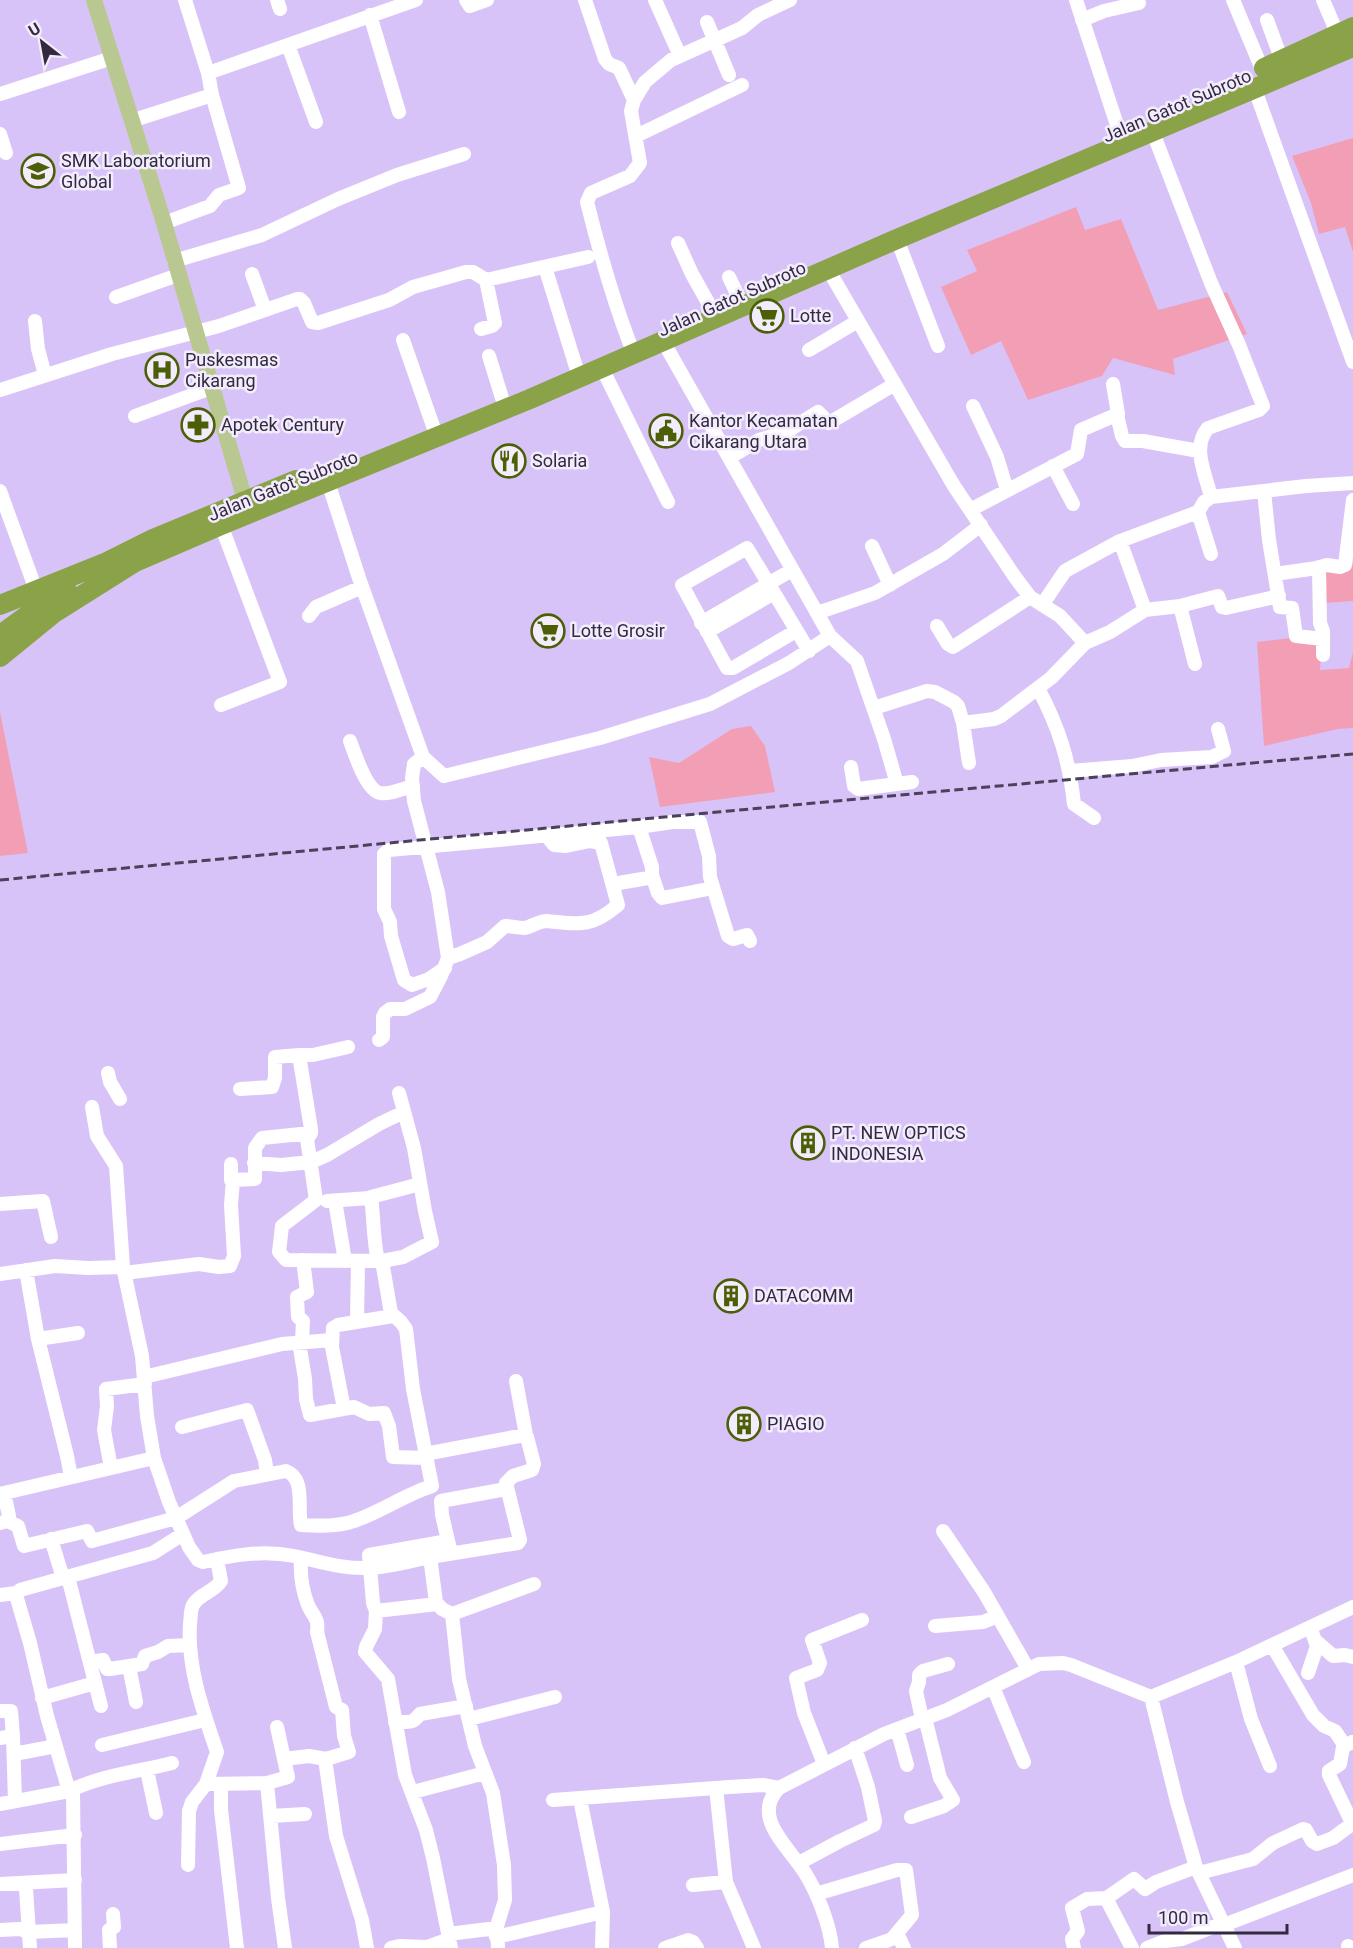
<svg xmlns="http://www.w3.org/2000/svg" width="1353" height="1948" font-family="Roboto,sans-serif">
  <style>
    .green { fill: #f29fb5 }
    .lines { fill: none; stroke-linecap: round; stroke-linejoin: round }
    .minor { stroke: #fff; stroke-width: 14 }
    .major { stroke: #b9c891; stroke-width: 16 }
    .highway { stroke: #8aa348; stroke-width: 20 }
    .rail { stroke: #4b415b; stroke-width: 3; stroke-dasharray: 9 4.5; stroke-linecap: butt }
    .labels { text-anchor: middle; stroke-width: 5; stroke-linejoin: round; paint-order: stroke }
    .street-label { font-size: 18px; fill: #332a3f; stroke: #f2ecfd }
    .poi-label { font-size: 18px; fill: #332a3f; stroke: #f2ecfd; text-anchor: start }
  </style>
  <rect width="100%" height="100%" fill="#d8c3f9"/>
  <path class="green" d="M 1353,138 L 1353,252 L 1345,227 L 1319,234 L 1311,203 L 1292,156 Z
    M 1076,207 L 1085,230 L 1121,219 L 1158,310 L 1227,292 L 1247,334 L 1173,359 L 1175,375 L 1113,358 L 1102,376 L 1028,400 L 1001,341 L 971,355 L 941,287 L 977,271 L 967,250 Z
    M 1323,560 L 1353,565 L 1353,601 L 1325,603 Z
    M 1323,634 L 1320,670 L 1349,668 L 1353,652 L 1353,728 L 1338,729 L 1264,746 L 1257,642 Z
    M 0,712 L 28,853 L 0,856 Z
    M 751,726 L 765,746 L 775,792 L 660,807 L 649,757 L 679,763 L 732,729 Z"/>
  <g class="lines">
    <path class="minor" d="M 185,0 L 208,73
      M 277,0 L 280,9
      M 466,0 L 470,6 L 487,0
      M 585,0 L 605,59 L 609,64 L 619,68 L 634,100
      M 655,0 L 680,56
      M 1076,0 L 1119,131
      M 1233,0 L 1262,69
      M 1323,0 L 1338,35
      M 370,15 L 399,112
      M 1082,20 L 1104,11 L 1139,3
      M 1267,20 L 1282,61
      M 707,22 L 729,75
      M 288,45 L 316,122
      M 1254,87 L 1353,362
      M 0,94 L 112,58
      M 131,121 L 212,95 L 208,73 L 416,0
      M 0,134 L 6,153
      M 636,136 L 742,85
      M 164,223 L 210,206 L 219,195 L 239,188 L 212,95
      M 897,239 L 938,346
      M 678,243 L 692,274 L 711,308
      M 174,261 L 262,235 L 338,199 L 397,175 L 464,154
      M 545,267 L 576,367
      M 828,269 L 954,486 L 1015,577 L 1030,597 L 1060,616 L 1085,643
      M 252,274 L 265,310
      M 729,277 L 738,296
      M 116,297 L 178,275
      M 35,321 L 38,349 L 45,375
      M 481,329 L 492,326 L 495,323 L 486,280
      M 403,340 L 433,426
      M 663,341 L 830,636 L 857,661 L 884,739 L 897,784
      M 630,344 C 612,297 599,250 587,202 L 591,193 L 630,176 L 640,163 L 631,111 L 634,100 L 645,82 L 671,60 L 742,28 L 758,15 L 790,0
      M 809,350 L 858,321
      M 489,356 L 502,398
      M 602,368 L 668,502
      M 0,390 L 112,354 L 219,326 L 297,299 L 300,299 L 304,303 L 312,322 L 318,323 L 389,300 L 413,287 L 466,272 L 473,272 L 486,280 L 588,257
      M 973,406 L 997,457 L 1007,490
      M 1117,415 L 1122,436 L 1125,441 L 1143,441 L 1199,451
      M 135,416 L 211,388
      M 729,458 L 759,440 L 786,432 L 818,412 L 829,423 L 895,384
      M 1053,466 L 1073,504
      M 328,482 L 359,578 L 423,757 L 444,776 L 600,738 L 710,704 L 789,663 L 830,636
      M 0,491 L 36,590
      M 1264,491 L 1269,540 L 1280,607 L 1292,608 L 1296,636 L 1323,639
      M 1211,497 L 1306,486 L 1353,483
      M 970,510 L 1077,454 L 1081,430 L 1118,414 L 1113,384
      M 1198,512 L 1211,554
      M 221,525 L 280,682 L 221,705
      M 1120,541 L 1145,610
      M 872,546 L 890,585
      M 1319,567 L 1320,623 L 1323,631 L 1323,655
      M 1275,574 L 1317,568 L 1327,565 L 1340,567 L 1345,565 L 1353,500
      M 1042,605 L 1065,571 L 1120,541 L 1198,512 L 1204,502 L 1211,497 C 1206,475 1191,447 1208,428 L 1259,410 L 1263,406 L 1239,345 L 1211,283 L 1152,130
      M 1180,606 L 1195,664
      M 817,613 L 875,593 L 943,554 L 981,525
      M 309,616 L 316,607 L 362,587
      M 701,623 L 792,570
      M 937,626 L 948,644 L 953,647 L 1030,597
      M 796,631 L 733,668 L 727,668 L 682,585 L 747,548 L 809,651
      M 707,632 L 774,593
      M 1038,688 C 1059,728 1069,759 1074,804 L 1094,818
      M 874,708 L 927,691 L 935,692 L 954,702 L 958,706 L 963,723 L 969,763
      M 963,723 L 994,719 L 1001,716 L 1051,678 L 1085,643 L 1110,632 L 1145,610 L 1180,606 L 1218,596 L 1222,607 L 1226,608 L 1279,596
      M 350,741 C 355,754 366,790 380,793 C 389,795 404,788 413,786
      M 851,767 L 854,786 L 858,789 L 912,782
      M 1070,771 L 1132,766 L 1161,760 L 1212,757 L 1224,751 L 1218,729
      M 652,875 L 658,893 L 662,898 L 713,888
      M 613,884 L 648,878 L 652,875 L 652,867 L 639,827
      M 448,958 L 460,954 L 487,942 L 505,926 C 511,926 517,928 524,928 C 532,927 538,921 547,921 C 580,924 591,928 618,905 L 601,843 L 590,841 L 566,846 L 554,845 L 546,835
      M 445,968 L 429,979 L 412,985 L 404,980 L 391,936 L 390,922 L 384,909 L 384,854 L 389,850 L 639,827 L 672,822 L 700,822 L 709,856 L 710,877 L 728,936 L 733,939 L 747,935 L 750,941
      M 379,1040 L 383,1037 L 383,1017 L 385,1013 L 390,1009 L 405,1009 L 430,997 L 441,976 L 448,958 L 438,892 L 414,801 L 412,778 L 414,764 L 423,757
      M 299,1055 L 311,1129 L 311,1133 L 307,1139 L 316,1200 L 282,1226 L 279,1252 L 286,1260 L 382,1261 L 403,1257 L 432,1242 L 425,1211 L 414,1148 L 399,1093
      M 108,1073 L 110,1082 L 120,1099
      M 240,1089 L 272,1087 L 275,1078 L 275,1057 L 299,1055 L 313,1055 L 348,1047
      M 92,1107 L 97,1136 L 116,1166 L 123,1267 L 142,1356 L 147,1416 L 154,1458 L 169,1502 L 189,1547 L 198,1560 L 203,1562 C 233,1555 263,1550 294,1556 C 319,1561 342,1569 367,1568 C 388,1568 410,1561 430,1557
      M 254,1163 L 281,1165 L 311,1162 L 327,1155 L 379,1124 L 404,1112
      M 231,1164 L 231,1180 L 233,1180
      M 327,1201 L 370,1198
      M 335,1201 L 345,1261
      M 0,1204 L 43,1201 L 51,1237
      M 378,1261 C 373,1240 374,1218 371,1197 L 420,1184
      M 26,1270 L 38,1339 L 67,1456 L 71,1477
      M 124,1273 L 199,1264 L 219,1267 L 230,1266 L 234,1256 L 231,1205 L 233,1180 L 255,1179 L 255,1148 L 262,1138 L 311,1133
      M 0,1274 L 55,1266 L 88,1268 L 123,1267
      M 357,1322 L 358,1261
      M 38,1339 L 78,1333
      M 299,1342 L 305,1379 L 306,1399 L 310,1415 L 354,1407 L 369,1414 L 384,1413 L 389,1426 L 393,1457 L 426,1458
      M 302,1342 L 303,1321 L 298,1317 L 297,1297 L 307,1292 L 303,1260
      M 144,1377 L 282,1344 L 332,1340
      M 516,1381 L 526,1435
      M 344,1409 L 332,1347 L 333,1328 L 338,1325 L 393,1316
      M 182,1427 L 247,1410 L 265,1460 L 267,1474
      M 425,1454 L 525,1435 L 527,1437 L 534,1464 L 532,1470 L 513,1476 L 506,1483 L 520,1540 L 518,1543 L 430,1557 L 436,1602 L 442,1609 L 452,1614 L 459,1679 L 475,1746 L 493,1793 L 504,1865 L 505,1900 L 497,1926 L 498,1948
      M 111,1468 L 104,1430 L 107,1406 L 106,1389 L 145,1384
      M 0,1494 L 154,1458
      M 7,1521 L 18,1526 L 24,1546 L 87,1531 L 92,1541 L 176,1518 L 234,1481 L 286,1471 C 306,1478 297,1509 301,1525 C 317,1526 338,1527 354,1521 C 381,1512 404,1495 432,1486 L 413,1389 L 406,1329 L 401,1322 L 391,1313 L 382,1261
      M 0,1523 L 7,1521 L 9,1516 L 4,1493
      M 943,1531 L 984,1592 L 1028,1669
      M 51,1539 L 63,1578
      M 450,1549 L 442,1515 L 441,1501 L 506,1489
      M 217,1559 L 221,1581 C 214,1592 199,1594 193,1605 C 190,1611 191,1618 190,1624 C 187,1667 203,1711 217,1752 L 206,1784 L 267,1783
      M 68,1577 L 101,1706
      M 0,1595 L 16,1593
      M 437,1604 L 376,1611 L 373,1603 L 369,1555 L 448,1541
      M 376,1611 L 375,1629 L 366,1647 L 365,1652 L 388,1679 L 405,1775 L 426,1830 L 433,1858 L 451,1948
      M 452,1614 L 534,1584
      M 935,1626 L 983,1622 L 998,1616
      M 1316,1641 L 1333,1656 L 1345,1655 L 1353,1657
      M 1272,1645 L 1313,1715 L 1324,1726 L 1335,1731 L 1345,1746
      M 90,1662 L 103,1660 L 107,1669 L 110,1669 L 142,1664 L 145,1656 L 158,1652 L 168,1646 L 189,1645
      M 1236,1662 L 1251,1719 L 1270,1766
      M 129,1666 L 136,1702
      M 1308,1673 L 1317,1646 L 1310,1627
      M 993,1687 L 1024,1762
      M 1151,1697 L 1177,1802 L 1196,1867 L 1235,1948
      M 42,1698 L 95,1683
      M 0,1711 L 11,1711 L 13,1736
      M 469,1719 L 555,1697
      M 922,1719 L 916,1691 L 919,1682 L 919,1675 L 923,1671 L 948,1664
      M 395,1722 C 410,1721 411,1725 420,1714 L 466,1706
      M 277,1727 L 288,1777 L 267,1783 L 278,1898 L 285,1948
      M 897,1729 L 907,1765
      M 0,1738 L 13,1736 L 15,1801
      M 1352,1742 L 1343,1747 L 1340,1764 L 1329,1771 L 1329,1775 L 1353,1825
      M 102,1745 L 205,1720
      M 14,1754 L 56,1746
      M 284,1759 L 309,1756 L 326,1759 L 349,1752 L 344,1736 L 342,1710 L 336,1707 L 317,1632 C 319,1617 313,1617 308,1605 C 302,1590 300,1574 301,1558
      M 325,1759 L 336,1836 L 362,1920 L 367,1948
      M 172,1763 C 137,1772 102,1775 69,1791 L 47,1716 L 30,1643 L 16,1595 L 20,1590 L 153,1553 L 183,1534
      M 824,1764 L 804,1713 L 796,1678 L 817,1670 L 820,1663 L 812,1640 L 862,1620
      M 147,1770 L 156,1813
      M 221,1785 L 221,1810 L 237,1948
      M 716,1788 L 726,1882 L 754,1948
      M 413,1792 L 485,1773
      M 580,1799 L 603,1912 L 602,1948
      M 553,1800 L 729,1787 L 763,1785 L 779,1788
      M 0,1804 L 69,1791 L 73,1793 L 75,1948
      M 271,1816 L 305,1814
      M 911,1817 L 944,1806 L 953,1800 L 940,1778 L 925,1718
      M 0,1844 L 75,1835
      M 799,1863 L 840,1841 L 874,1825 L 875,1821 L 868,1787 L 855,1748
      M 188,1865 L 189,1811 L 192,1802 L 206,1784
      M 1199,1873 L 1253,1859 L 1273,1843 L 1303,1829 L 1306,1830 L 1312,1841 L 1317,1844 L 1333,1838 L 1352,1824
      M 0,1884 L 75,1880
      M 693,1885 L 726,1882
      M 26,1889 L 30,1948
      M 816,1894 L 897,1870 L 906,1870 L 912,1915 L 892,1939 L 866,1948
      M 1224,1925 L 1353,1875
      M 0,1930 L 20,1929 L 28,1932 L 75,1930
      M 897,1933 L 904,1948
      M 448,1934 L 497,1928
      M 496,1937 L 603,1912
      M 1348,1946 L 1350,1948
      M 110,1948 L 109,1930 L 114,1927 L 113,1914
      M 391,1948 L 399,1946 L 427,1947 L 449,1939
      M 665,1948 L 688,1940 L 693,1942 L 697,1948
      M 832,1948 C 830,1925 817,1892 805,1873 C 790,1848 750,1817 779,1788 L 884,1734 L 947,1710 L 1039,1664 L 1063,1663 L 1071,1665 L 1151,1697 L 1236,1662 L 1353,1607
      M 1074,1948 L 1072,1939 L 1078,1931 L 1072,1908 L 1087,1899 L 1107,1898
      M 1132,1948 L 1107,1900 L 1108,1897 L 1134,1879 L 1145,1889 L 1156,1882 L 1196,1867
      M 1147,1948 L 1165,1941 L 1182,1939 L 1223,1923"/>
    <path class="major" d="M 94,0 L 164,223 L 245,500"/>
    <path class="highway" d="M 1264,68 L 1353,27
      M 0,605 L 107,562 L 153,539 L 296,480
      M 0,635 L 66,587
      M 0,657 L 54,613 L 135,562 L 221,525 L 530,399 L 897,239 L 1353,47"/>
    <path class="rail" d="M 0,880 C 451,837 902,794 1353,754"/>
  </g>
  <defs>
    <symbol id="school-ring" viewBox="-11 -11 22 22"><circle r="9.5" fill="#f2ecfd" stroke="#4c5f06" stroke-width="1.5"/><path d="M0-5L7-2L0 1L-7-2ZM-4 1L0 2.5L4 1V4Q0 6-4 4Z" fill="#4c5f06"/></symbol>
    <symbol id="supermarket-ring" viewBox="-11 -11 22 22"><circle r="9.5" fill="#f2ecfd" stroke="#4c5f06" stroke-width="1.5"/><path d="M-6-5.5h2.5l.6 2H6L4.5 2H-2.5L-4.4-4H-6ZM-1.5 3.2a1.3 1.3 0 1 0 .1 0ZM3 3.2a1.3 1.3 0 1 0 .1 0Z" fill="#4c5f06"/></symbol>
    <symbol id="hospital-ring" viewBox="-11 -11 22 22"><circle r="9.5" fill="#f2ecfd" stroke="#4c5f06" stroke-width="1.5"/><path d="M-5-5h3v3.5h4V-5h3V5h-3V1.5h-4V5h-3Z" fill="#4c5f06"/></symbol>
    <symbol id="pharmacy-ring" viewBox="-11 -11 22 22"><circle r="9.5" fill="#f2ecfd" stroke="#4c5f06" stroke-width="1.5"/><path d="M-2-6h4v4h4v4h-4v4h-4v-4h-4v-4h4Z" fill="#4c5f06"/></symbol>
    <symbol id="civic-ring" viewBox="-11 -11 22 22"><circle r="9.5" fill="#f2ecfd" stroke="#4c5f06" stroke-width="1.5"/><path d="M-.6-6.5H3V-4.5H.6V-3L4-1V1h2V6H-6V1h2V-1L-.6-3ZM-1.2 2.5V6h2.4V2.5Z" fill="#4c5f06"/></symbol>
    <symbol id="restaurant-ring" viewBox="-11 -11 22 22"><circle r="9.5" fill="#f2ecfd" stroke="#4c5f06" stroke-width="1.5"/><path d="M-5-6h1v4h1v-4h1v4h1v-4h1v5L-1.5 .5V6h-2V.5L-5-1ZM5-6V6H3V1.5H1.5Q1.5-4 5-6Z" fill="#4c5f06"/></symbol>
    <symbol id="building-ring" viewBox="-11 -11 22 22"><circle r="9.5" fill="#f2ecfd" stroke="#4c5f06" stroke-width="1.5"/><path d="M-4-6H4V6H1V3H-1V6H-4ZM-2.5-4.3h1.7v1.8h-1.7ZM.8-4.3h1.7v1.8H.8ZM-2.5-1h1.7V.8h-1.7ZM.8-1h1.7V.8H.8Z" fill="#4c5f06"/></symbol>
  </defs>
  <g fill-rule="evenodd">
    <use href="#school-ring" x="19" y="152" width="38" height="38"/>
    <use href="#supermarket-ring" x="748" y="297" width="38" height="38"/>
    <use href="#hospital-ring" x="143" y="351" width="38" height="38"/>
    <use href="#pharmacy-ring" x="179" y="406" width="38" height="38"/>
    <use href="#civic-ring" x="647" y="412" width="38" height="38"/>
    <use href="#restaurant-ring" x="490" y="442" width="38" height="38"/>
    <use href="#supermarket-ring" x="529" y="612" width="38" height="38"/>
    <use href="#building-ring" x="789" y="1124" width="38" height="38"/>
    <use href="#building-ring" x="712" y="1277" width="38" height="38"/>
    <use href="#building-ring" x="725" y="1405" width="38" height="38"/>
  </g>
  <g class="labels">
    <g class="street-label">
      <text transform="translate(1177 106) rotate(-23)" y="6">Jalan Gatot Subroto</text>
      <text transform="translate(732 299) rotate(-24)" y="6">Jalan Gatot Subroto</text>
      <text transform="translate(283 486) rotate(-22)" y="6">Jalan Gatot Subroto</text>
    </g>
    <g class="poi-label">
      <text x="61" y="167">SMK Laboratorium<tspan x="61" dy="21">Global</tspan></text>
      <text x="790" y="322">Lotte</text>
      <text x="185" y="366">Puskesmas<tspan x="185" dy="21">Cikarang</tspan></text>
      <text x="689" y="427">Kantor Kecamatan<tspan x="689" dy="21">Cikarang Utara</tspan></text>
      <text x="221" y="431">Apotek Century</text>
      <text x="532" y="467">Solaria</text>
      <text x="571" y="637">Lotte Grosir</text>
      <text x="831" y="1139">PT. NEW OPTICS<tspan x="831" dy="21">INDONESIA</tspan></text>
      <text x="754" y="1302">DATACOMM</text>
      <text x="767" y="1430">PIAGIO</text>
    </g>
  </g>
  <g transform="translate(42 42) rotate(329)" stroke="#f2ecfd" stroke-width="4.5" paint-order="stroke">
  <path d="M0-4.5L10 22L0 15L-10 22Z" fill="#332a3f"/>
  <text y="-9" font-size="16" font-weight="bold" text-anchor="middle" fill="#332a3f">U</text>
  </g>
  <path d="M1149 1924v9h138v-9" fill="none" stroke="#332a3f" stroke-width="3"/>
  <text x="1158" y="1924" font-size="18" fill="#332a3f" stroke="#f2ecfd" stroke-width="4.5" paint-order="stroke">100 m</text>
</svg>
